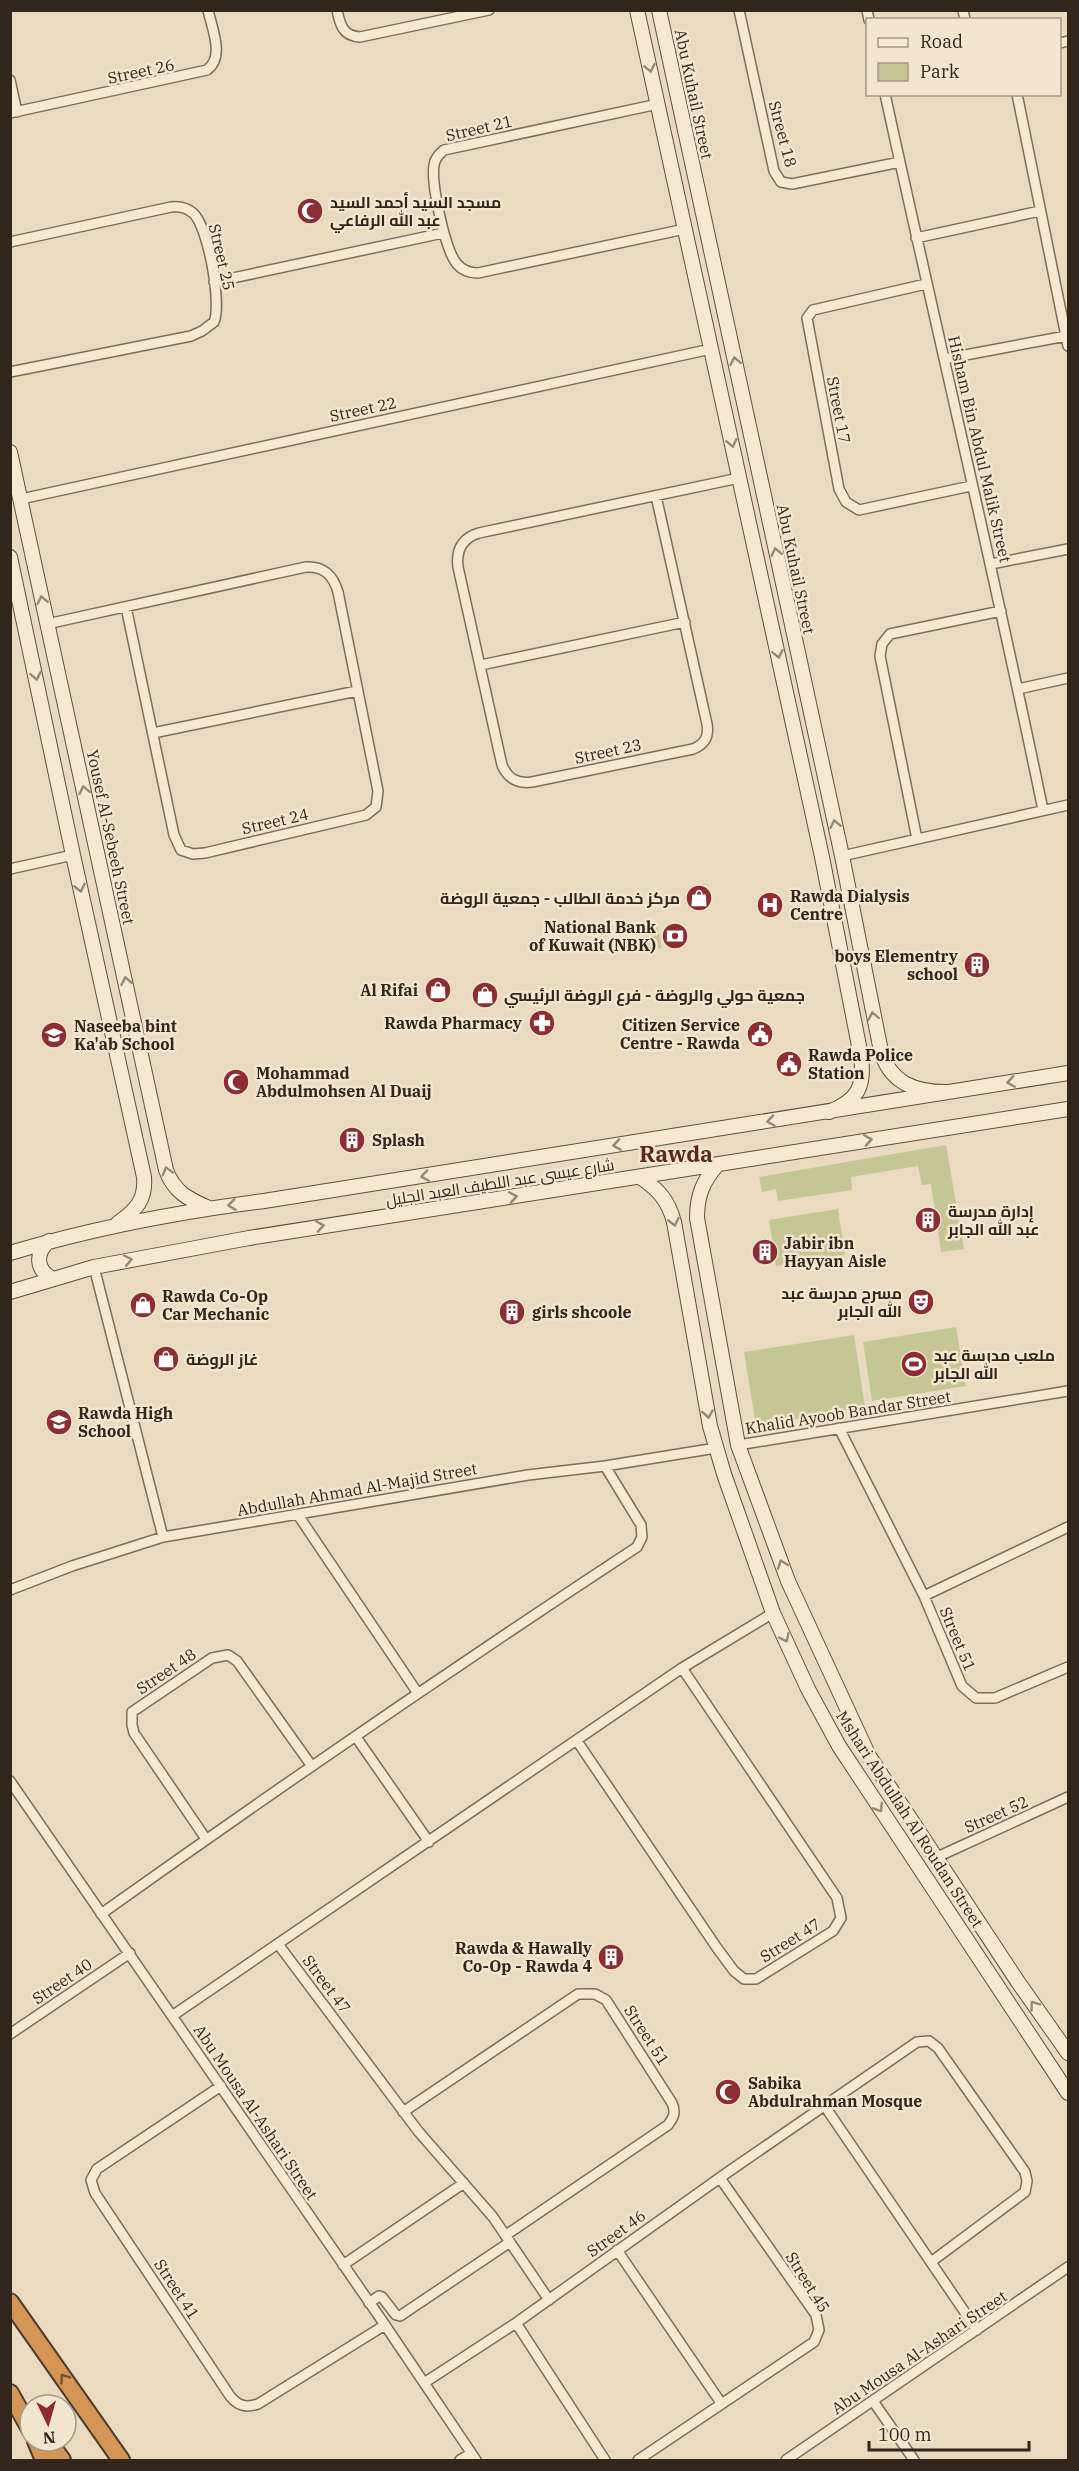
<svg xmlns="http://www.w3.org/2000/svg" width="1079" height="2471" font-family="'IBM Plex Serif',Cairo,serif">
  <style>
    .green { fill: #c4c795 }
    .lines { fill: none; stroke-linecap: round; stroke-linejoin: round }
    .street-casing { stroke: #816c59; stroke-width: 12 }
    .secondary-casing { stroke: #634e3c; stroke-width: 16 }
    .highway-casing { stroke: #4f3b2d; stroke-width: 20 }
    .street { stroke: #f6e9d2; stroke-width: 9 }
    .secondary { stroke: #f6e9d2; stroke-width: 14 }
    .highway { stroke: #d59655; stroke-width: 16 }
    .oneway { stroke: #948877 }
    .oneway2 { stroke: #735333 }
    .labels { text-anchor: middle; stroke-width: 5; stroke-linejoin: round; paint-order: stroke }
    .street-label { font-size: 16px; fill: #32261c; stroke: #f2e6ce }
    .poi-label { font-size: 16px; font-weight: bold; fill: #32261c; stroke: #f2e6ce; text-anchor: start }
    .district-label { font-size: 22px; font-weight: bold; fill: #5b281f; stroke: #f2e6ce }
  </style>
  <rect width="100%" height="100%" fill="#eadbc0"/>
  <path class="green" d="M 658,927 L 662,948 L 645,951 L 642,930 Z
    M 946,1145 L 964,1249 L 941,1252 L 931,1184 L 922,1185 L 918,1166 L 851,1177 L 852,1190 L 778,1201 L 776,1189 L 762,1192 L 759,1177 Z
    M 838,1209 L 845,1255 L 776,1266 L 769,1220 Z
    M 956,1327 L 966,1386 L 872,1401 L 863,1342 Z
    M 854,1335 L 865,1407 L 756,1426 L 744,1352 Z"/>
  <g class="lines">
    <defs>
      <path id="street" d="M 337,10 C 340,25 343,36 360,37 L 489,10
        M 739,10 L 774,171 L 781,182 L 792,184 L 900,162
        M 867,10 L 869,20
        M 963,10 L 965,20
        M 1060,43 L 1068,41
        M 10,80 L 17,112
        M 885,94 C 937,333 994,571 1043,810
        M 1017,94 L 1068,346
        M 658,104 L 444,150 C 439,154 435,158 434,165 C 431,184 445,250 457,264 C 463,271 470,273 478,273 L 685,229
        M 10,113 L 207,70 C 225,57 212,29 208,10
        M 916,238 L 1040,211
        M 10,242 L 171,207 C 179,206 186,207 193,213 C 208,226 222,304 214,322 L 202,331 L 191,336 L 10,372
        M 214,282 L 443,233
        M 926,284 L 813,310 L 807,318 L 839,489 L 846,502 L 859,510 L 971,486
        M 944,359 L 1066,336
        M 656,496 L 707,724 C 709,737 705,744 693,749 L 532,782 C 517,784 508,779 502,765 L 458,567 C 456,550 462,538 479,533 L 739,478
        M 21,499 L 711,349
        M 991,564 L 1068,549
        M 47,624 L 306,567 C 324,566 333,575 338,592 L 378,791 L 376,807 L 366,815 L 205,853 L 193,854 L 181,850 L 174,835 L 126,607
        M 481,665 L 685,622
        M 1018,689 L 1068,678
        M 153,733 L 357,691
        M 917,839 L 880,656 L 882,644 L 890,634 L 1001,611
        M 842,856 L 1068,805
        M 10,869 L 73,855
        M 94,1267 L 163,1537
        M 839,1428 L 924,1596 L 962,1686 L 976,1698 L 995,1698 L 1068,1667
        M 738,1445 L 1068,1391
        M 298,1515 L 417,1692
        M 10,1590 L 72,1566 L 163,1537 L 528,1475 L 605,1466 L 716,1448
        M 924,1596 L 1068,1527
        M 356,1737 L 429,1842
        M 577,1741 L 717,1948 L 734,1971 L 744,1979 L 756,1979 L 833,1931 L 841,1918 L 837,1898 L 682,1668
        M 10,1781 L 385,2325 L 476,2460
        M 206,1839 L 134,1733 L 132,1725 L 132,1712 L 212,1658 L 228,1655 L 237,1661 L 311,1765
        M 935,1858 L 1068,1797
        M 101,1914 C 278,1788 456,1666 637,1547 L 642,1537 L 641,1525 L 605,1466
        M 278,1944 L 418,2131 L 493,2217 L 549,2300
        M 172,2016 L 682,1668 L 773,1613
        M 10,2034 L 130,1953
        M 221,2086 L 97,2169 L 91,2180 L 95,2193 L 230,2396 C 238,2406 246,2408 258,2404 L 385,2325
        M 824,2105 L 977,2330
        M 403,2112 L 578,1994 L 595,1994 L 606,2000 L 672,2103 C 676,2112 674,2117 668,2125 L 506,2235
        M 617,2250 L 721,2403
        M 343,2265 L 464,2183
        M 369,2303 L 379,2296 L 382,2297 L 396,2315 L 400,2316 L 510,2242
        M 516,2323 L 605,2460
        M 424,2383 L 516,2323 L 728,2172 L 917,2042 L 929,2041 L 938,2048 L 1025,2172 L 1027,2181 L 1025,2192 L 931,2262
        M 873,2401 L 914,2460
        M 460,2460 L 470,2454
        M 638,2460 L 814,2342 L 819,2330 L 816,2315 L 720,2178
        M 786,2460 L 1068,2267"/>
      <path id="secondary" d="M 637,10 L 822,857 L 861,1056 C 865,1087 858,1100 829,1112
        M 659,10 L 842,856 L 881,1051 C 890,1083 915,1092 946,1092
        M 10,452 L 166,1170 C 174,1192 188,1199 209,1208
        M 10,557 L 73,855 L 144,1177 C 146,1200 136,1210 118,1223
        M 718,1164 C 703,1181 697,1195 697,1218 L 738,1445 L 788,1581 L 869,1756 L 1018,1982 L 1068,2053
        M 640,1177 C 659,1190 668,1200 674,1222 L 710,1426 L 724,1474 L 773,1613 L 808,1689 L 839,1746 L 1068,2093
        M 49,1241 C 35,1253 36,1269 51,1278
        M 10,1253 C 93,1228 178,1212 264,1201 L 1068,1073
        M 10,1292 L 94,1267 L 249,1238 L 1068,1109"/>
      <path id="highway" d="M 10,2302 L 121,2460
        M 10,2393 L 30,2429
        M 36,2441 L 44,2460
        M 48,2441 L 62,2460"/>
    </defs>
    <use href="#street" class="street-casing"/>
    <use href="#secondary" class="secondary-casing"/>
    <use href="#highway" class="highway-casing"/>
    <use href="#street" class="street"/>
    <use href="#secondary" class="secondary"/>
    <use href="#highway" class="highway"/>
  </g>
  <defs><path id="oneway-chevron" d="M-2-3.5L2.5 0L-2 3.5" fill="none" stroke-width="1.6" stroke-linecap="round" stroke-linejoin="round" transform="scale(1.5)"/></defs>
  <g class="oneway">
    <use href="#oneway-chevron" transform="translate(650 68) rotate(78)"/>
    <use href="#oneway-chevron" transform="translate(735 361) rotate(-102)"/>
    <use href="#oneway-chevron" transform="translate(732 443) rotate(78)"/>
    <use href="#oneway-chevron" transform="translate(776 552) rotate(-102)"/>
    <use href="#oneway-chevron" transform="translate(42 600) rotate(-102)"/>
    <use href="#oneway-chevron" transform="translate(778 654) rotate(78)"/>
    <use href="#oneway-chevron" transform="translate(36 676) rotate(79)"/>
    <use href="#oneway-chevron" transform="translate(84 790) rotate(-102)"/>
    <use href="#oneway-chevron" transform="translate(835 824) rotate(-102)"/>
    <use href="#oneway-chevron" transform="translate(80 888) rotate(77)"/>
    <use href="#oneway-chevron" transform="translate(126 981) rotate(-101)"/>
    <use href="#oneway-chevron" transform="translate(873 1016) rotate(-101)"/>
    <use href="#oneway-chevron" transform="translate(1011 1082) rotate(171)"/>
    <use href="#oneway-chevron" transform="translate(771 1121) rotate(171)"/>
    <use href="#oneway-chevron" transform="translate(868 1140) rotate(-9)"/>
    <use href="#oneway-chevron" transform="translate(617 1145) rotate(171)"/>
    <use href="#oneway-chevron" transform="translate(167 1171) rotate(-106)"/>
    <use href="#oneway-chevron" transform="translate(425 1176) rotate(171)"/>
    <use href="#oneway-chevron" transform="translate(513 1197) rotate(-9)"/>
    <use href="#oneway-chevron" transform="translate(232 1205) rotate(173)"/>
    <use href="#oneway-chevron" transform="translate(674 1222) rotate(77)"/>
    <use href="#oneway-chevron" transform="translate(320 1226) rotate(-9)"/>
    <use href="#oneway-chevron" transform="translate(128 1260) rotate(-12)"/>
    <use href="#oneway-chevron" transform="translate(708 1414) rotate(81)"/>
    <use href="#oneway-chevron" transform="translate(782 1564) rotate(-110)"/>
    <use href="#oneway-chevron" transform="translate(785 1638) rotate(65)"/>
    <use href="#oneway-chevron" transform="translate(879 1808) rotate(57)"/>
    <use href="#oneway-chevron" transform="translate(1034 2005) rotate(-126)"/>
  </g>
  <use class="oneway2" href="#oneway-chevron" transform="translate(64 2378) rotate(-125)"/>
  <defs>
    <symbol id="mosque-disc" viewBox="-11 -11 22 22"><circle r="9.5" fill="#8c2d33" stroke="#f2e6ce"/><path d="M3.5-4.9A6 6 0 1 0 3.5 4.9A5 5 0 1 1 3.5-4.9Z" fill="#fff"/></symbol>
    <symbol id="shop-disc" viewBox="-11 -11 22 22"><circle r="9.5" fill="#8c2d33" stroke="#f2e6ce"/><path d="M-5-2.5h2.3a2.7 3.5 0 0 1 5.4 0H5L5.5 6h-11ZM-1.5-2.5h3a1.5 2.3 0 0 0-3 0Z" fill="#fff"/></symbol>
    <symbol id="hospital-disc" viewBox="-11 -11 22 22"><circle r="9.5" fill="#8c2d33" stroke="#f2e6ce"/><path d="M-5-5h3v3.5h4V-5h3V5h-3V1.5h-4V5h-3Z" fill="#fff"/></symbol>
    <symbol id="bank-disc" viewBox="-11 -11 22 22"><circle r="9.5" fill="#8c2d33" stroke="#f2e6ce"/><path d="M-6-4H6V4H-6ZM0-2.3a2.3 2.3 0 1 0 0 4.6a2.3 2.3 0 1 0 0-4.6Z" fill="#fff"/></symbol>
    <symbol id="building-disc" viewBox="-11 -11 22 22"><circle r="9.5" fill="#8c2d33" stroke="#f2e6ce"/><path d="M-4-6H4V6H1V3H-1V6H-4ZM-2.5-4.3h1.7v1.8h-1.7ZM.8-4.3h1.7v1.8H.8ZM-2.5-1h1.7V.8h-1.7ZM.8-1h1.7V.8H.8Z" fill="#fff"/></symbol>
    <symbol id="pharmacy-disc" viewBox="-11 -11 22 22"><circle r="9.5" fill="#8c2d33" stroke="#f2e6ce"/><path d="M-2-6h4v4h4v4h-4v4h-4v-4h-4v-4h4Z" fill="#fff"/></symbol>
    <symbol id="civic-disc" viewBox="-11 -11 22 22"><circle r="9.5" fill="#8c2d33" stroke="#f2e6ce"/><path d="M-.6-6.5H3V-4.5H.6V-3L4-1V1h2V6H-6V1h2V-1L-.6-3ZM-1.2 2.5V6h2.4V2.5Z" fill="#fff"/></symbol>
    <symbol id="school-disc" viewBox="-11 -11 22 22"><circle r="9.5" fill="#8c2d33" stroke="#f2e6ce"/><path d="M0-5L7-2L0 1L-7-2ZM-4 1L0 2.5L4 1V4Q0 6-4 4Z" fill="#fff"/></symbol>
    <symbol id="theatre-disc" viewBox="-11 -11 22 22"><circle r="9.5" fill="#8c2d33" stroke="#f2e6ce"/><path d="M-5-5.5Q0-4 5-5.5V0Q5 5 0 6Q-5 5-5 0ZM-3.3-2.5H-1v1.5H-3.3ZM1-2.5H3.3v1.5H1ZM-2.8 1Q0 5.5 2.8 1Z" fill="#fff"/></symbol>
    <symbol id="stadium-disc" viewBox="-11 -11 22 22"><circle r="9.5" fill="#8c2d33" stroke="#f2e6ce"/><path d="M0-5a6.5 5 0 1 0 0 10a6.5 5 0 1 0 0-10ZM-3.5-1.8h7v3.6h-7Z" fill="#fff"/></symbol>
  </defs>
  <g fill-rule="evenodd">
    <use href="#mosque-disc" x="295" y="196" width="30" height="30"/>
    <use href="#shop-disc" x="684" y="883" width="30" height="30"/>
    <use href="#hospital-disc" x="755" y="890" width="30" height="30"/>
    <use href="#bank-disc" x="660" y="921" width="30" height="30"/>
    <use href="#building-disc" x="962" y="950" width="30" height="30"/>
    <use href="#shop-disc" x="423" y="975" width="30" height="30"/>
    <use href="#shop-disc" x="470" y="980" width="30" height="30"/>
    <use href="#pharmacy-disc" x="527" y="1008" width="30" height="30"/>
    <use href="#civic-disc" x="745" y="1019" width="30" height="30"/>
    <use href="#school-disc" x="39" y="1020" width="30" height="30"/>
    <use href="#civic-disc" x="774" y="1049" width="30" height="30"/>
    <use href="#mosque-disc" x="221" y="1067" width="30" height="30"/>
    <use href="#building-disc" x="337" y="1125" width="30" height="30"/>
    <use href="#building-disc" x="913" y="1205" width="30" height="30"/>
    <use href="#building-disc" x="750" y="1237" width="30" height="30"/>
    <use href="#theatre-disc" x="906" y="1287" width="30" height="30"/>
    <use href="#shop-disc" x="128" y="1290" width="30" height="30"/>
    <use href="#building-disc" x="497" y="1297" width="30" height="30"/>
    <use href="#shop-disc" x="151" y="1344" width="30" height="30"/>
    <use href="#stadium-disc" x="899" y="1349" width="30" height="30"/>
    <use href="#school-disc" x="44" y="1407" width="30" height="30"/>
    <use href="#building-disc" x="596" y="1942" width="30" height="30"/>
    <use href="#mosque-disc" x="713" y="2077" width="30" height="30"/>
  </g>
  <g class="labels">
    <g class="street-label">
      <text transform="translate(141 71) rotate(-12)" y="6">Street 26</text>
      <text transform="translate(694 94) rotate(78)" y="6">Abu Kuhail Street</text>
      <text transform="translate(479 128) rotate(-13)" y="6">Street 21</text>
      <text transform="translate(783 134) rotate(75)" y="6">Street 18</text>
      <text transform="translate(222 257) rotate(77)" y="6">Street 25</text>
      <text transform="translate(363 409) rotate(-12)" y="6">Street 22</text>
      <text transform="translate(839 410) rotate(79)" y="6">Street 17</text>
      <text transform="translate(980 449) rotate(77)" y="6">Hisham Bin Abdul Malik Street</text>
      <text transform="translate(796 569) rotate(78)" y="6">Abu Kuhail Street</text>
      <text transform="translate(608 751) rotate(-12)" y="6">Street 23</text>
      <text transform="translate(275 821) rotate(-13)" y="6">Street 24</text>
      <text transform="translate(111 837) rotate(78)" y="6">Yousef Al-Sebeeh Street</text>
      <text transform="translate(500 1182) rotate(-9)" y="6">شارع عيسى عبد اللطيف العبد الجليل</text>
      <text transform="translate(848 1412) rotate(-9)" y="6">Khalid Ayoob Bandar Street</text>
      <text transform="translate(357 1489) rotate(-10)" y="6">Abdullah Ahmad Al-Majid Street</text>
      <text transform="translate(958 1639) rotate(67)" y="6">Street 51</text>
      <text transform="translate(166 1671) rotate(-34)" y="6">Street 48</text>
      <text transform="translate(996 1814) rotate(-24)" y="6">Street 52</text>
      <text transform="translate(910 1819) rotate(57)" y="6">Mshari Abdullah Al Roudan Street</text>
      <text transform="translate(790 1940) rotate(-32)" y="6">Street 47</text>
      <text transform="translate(62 1981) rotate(-34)" y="6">Street 40</text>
      <text transform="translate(327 1984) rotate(53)" y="6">Street 47</text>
      <text transform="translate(647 2035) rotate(57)" y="6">Street 51</text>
      <text transform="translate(256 2112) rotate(56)" y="6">Abu Mousa Al-Ashari Street</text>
      <text transform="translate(616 2233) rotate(-36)" y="6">Street 46</text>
      <text transform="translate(808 2282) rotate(58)" y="6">Street 45</text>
      <text transform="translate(177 2289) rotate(57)" y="6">Street 41</text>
      <text transform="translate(919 2352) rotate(-34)" y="6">Abu Mousa Al-Ashari Street</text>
    </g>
    <g class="poi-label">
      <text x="330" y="208">مسجد السيد أحمد السيد<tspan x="330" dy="18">عبد الله الرفاعي</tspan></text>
      <text x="790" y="902">Rawda Dialysis<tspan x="790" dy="18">Centre</tspan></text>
      <text x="680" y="904" text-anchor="end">مركز خدمة الطالب - جمعية الروضة</text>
      <text x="656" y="933" text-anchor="end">National Bank<tspan x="656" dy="18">of Kuwait (NBK)</tspan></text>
      <text x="958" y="962" text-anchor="end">boys Elementry<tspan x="958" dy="18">school</tspan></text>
      <text x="418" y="996" text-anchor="end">Al Rifai</text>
      <text x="504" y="1001">جمعية حولي والروضة - فرع الروضة الرئيسي</text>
      <text x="522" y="1029" text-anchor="end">Rawda Pharmacy</text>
      <text x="740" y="1031" text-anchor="end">Citizen Service<tspan x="740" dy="18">Centre - Rawda</tspan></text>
      <text x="74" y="1032">Naseeba bint<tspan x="74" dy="18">Ka'ab School</tspan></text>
      <text x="808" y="1061">Rawda Police<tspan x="808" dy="18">Station</tspan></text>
      <text x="256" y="1079">Mohammad<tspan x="256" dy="18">Abdulmohsen Al Duaij</tspan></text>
      <text x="372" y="1146">Splash</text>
      <text x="948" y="1217">إدارة مدرسة<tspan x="948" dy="18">عبد الله الجابر</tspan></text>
      <text x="784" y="1249">Jabir ibn<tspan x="784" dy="18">Hayyan Aisle</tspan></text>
      <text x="902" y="1299" text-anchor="end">مسرح مدرسة عبد<tspan x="902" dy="18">الله الجابر</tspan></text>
      <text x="162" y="1302">Rawda Co-Op<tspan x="162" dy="18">Car Mechanic</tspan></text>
      <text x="532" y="1318">girls shcoole</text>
      <text x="934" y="1361">ملعب مدرسة عبد<tspan x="934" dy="18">الله الجابر</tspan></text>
      <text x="186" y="1365">غاز الروضة</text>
      <text x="78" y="1419">Rawda High<tspan x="78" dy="18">School</tspan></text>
      <text x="592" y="1954" text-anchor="end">Rawda &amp; Hawally<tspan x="592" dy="18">Co-Op - Rawda 4</tspan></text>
      <text x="748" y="2089">Sabika<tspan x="748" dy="18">Abdulrahman Mosque</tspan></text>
    </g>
    <g class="district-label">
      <text x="676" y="1162">Rawda</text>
    </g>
  </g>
  <rect width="1079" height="2471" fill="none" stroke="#32261c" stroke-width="24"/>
  <rect x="866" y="18" width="195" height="78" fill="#f2e6ce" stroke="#a59987" stroke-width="1.5"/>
  <rect x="878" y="38" width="30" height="9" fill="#f6e9d2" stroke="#a59987" stroke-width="1.5"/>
  <text x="920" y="48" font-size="18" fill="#32261c">Road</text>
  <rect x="878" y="63" width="30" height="18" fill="#c4c795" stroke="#a59987" stroke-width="1.5"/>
  <text x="920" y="78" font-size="18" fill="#32261c">Park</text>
  <g transform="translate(48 2423) rotate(175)"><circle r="28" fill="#f2e6ce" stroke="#a59987" stroke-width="1.5"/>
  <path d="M0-4.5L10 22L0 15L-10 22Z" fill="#8c2d33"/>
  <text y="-9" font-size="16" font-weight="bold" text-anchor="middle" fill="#32261c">N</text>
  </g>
  <path d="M869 2441v9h160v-9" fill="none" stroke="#32261c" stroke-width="3"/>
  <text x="878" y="2441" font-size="18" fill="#32261c" stroke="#f2e6ce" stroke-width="4.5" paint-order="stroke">100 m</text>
</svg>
